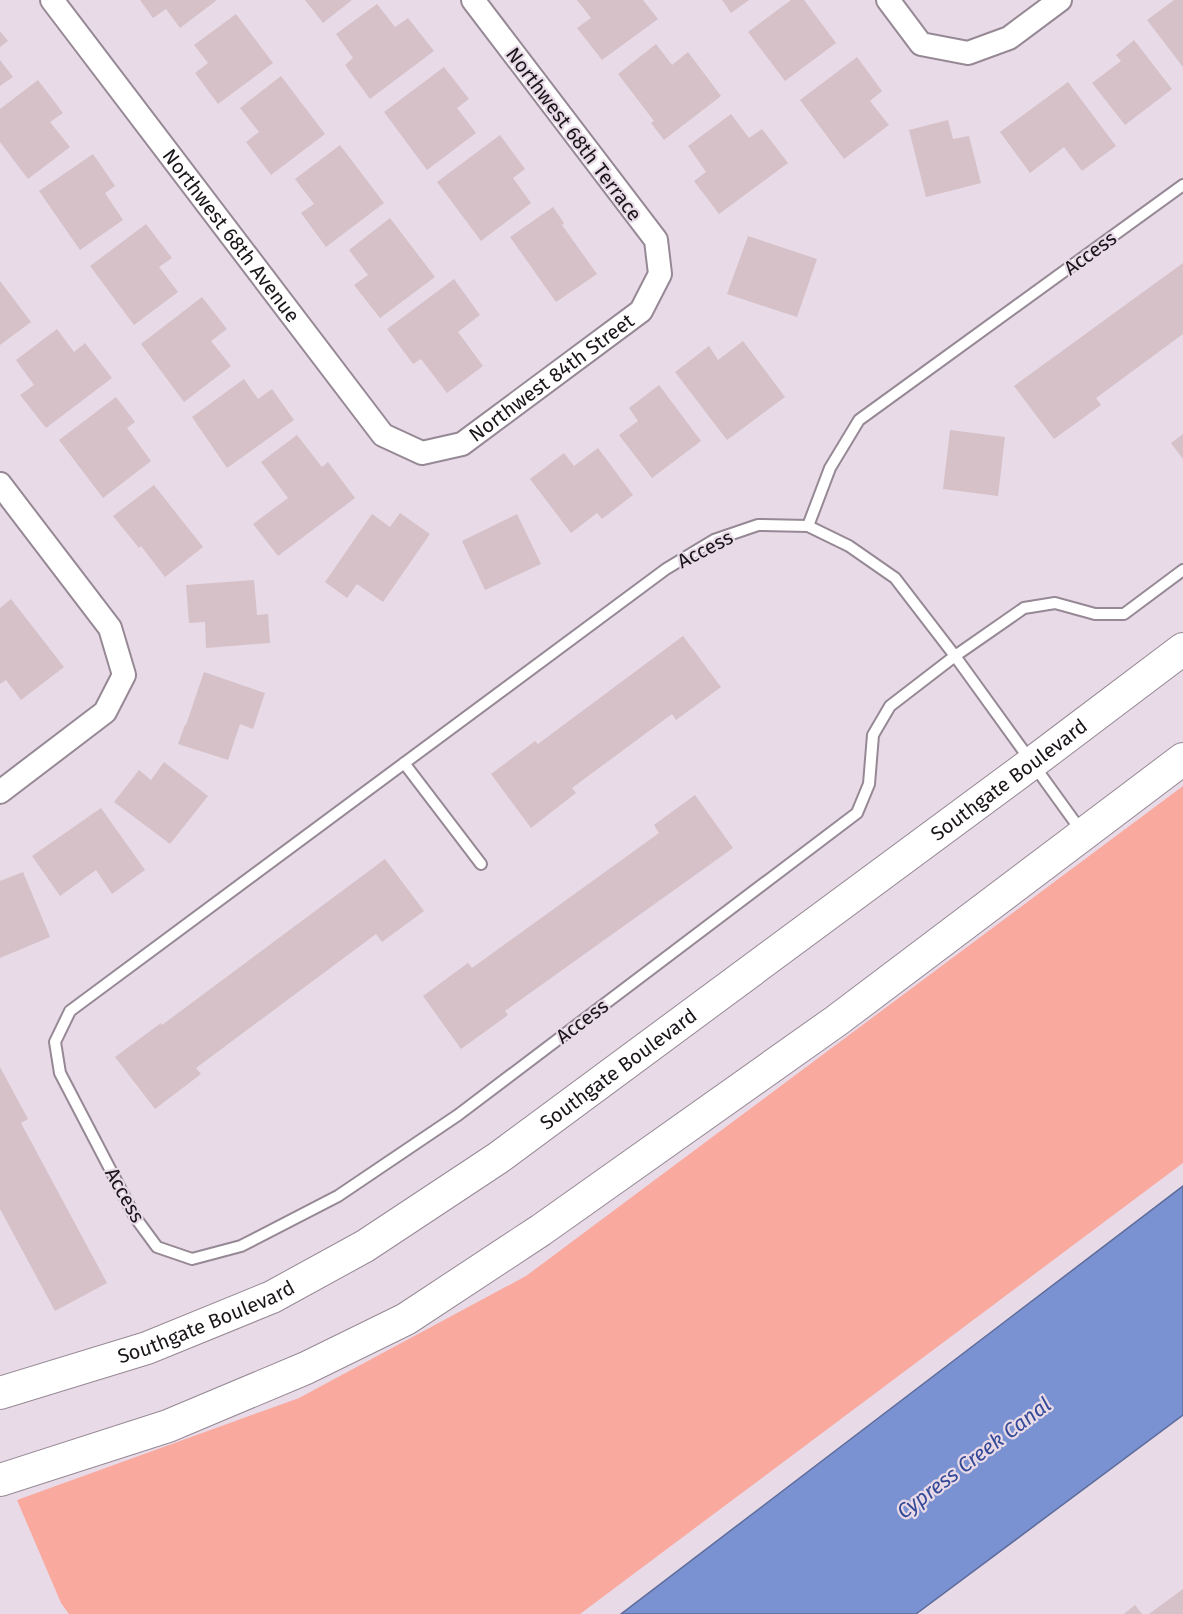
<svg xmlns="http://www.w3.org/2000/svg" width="1183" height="1614" font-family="'Fira Sans',sans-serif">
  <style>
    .green { fill: #faa99f }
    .water { fill: #7a91d2; stroke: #5d6c9a; stroke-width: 1.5 }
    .building { fill: #d5c1c7 }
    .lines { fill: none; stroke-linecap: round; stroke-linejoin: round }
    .service-casing { stroke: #968995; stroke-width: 14 }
    .minor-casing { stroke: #968995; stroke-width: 26 }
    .secondary-casing { stroke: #968995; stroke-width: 34 }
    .service { stroke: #fff; stroke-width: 10 }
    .minor { stroke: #fff; stroke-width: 22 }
    .secondary { stroke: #fff; stroke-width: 32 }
    .labels { text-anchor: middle; stroke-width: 4.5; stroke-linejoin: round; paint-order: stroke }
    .street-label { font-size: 20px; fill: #1a1519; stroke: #e8dae7 }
    .water-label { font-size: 21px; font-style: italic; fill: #344997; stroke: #e8dae7 }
  </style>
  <rect width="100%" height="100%" fill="#e8dae7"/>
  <path class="green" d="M 1183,786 L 1183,1163 L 580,1614 L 69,1614 L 61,1603 L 17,1500 L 299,1398 L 526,1276 Z"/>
  <path class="water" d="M 1183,1186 L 1183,1415 L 916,1614 L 621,1614 Z"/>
  <path class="building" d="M 140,0 L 217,0 L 180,28 L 166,9 L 153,18 Z
    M 305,0 L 352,0 L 323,23 Z
    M 577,0 L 643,0 L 658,19 L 602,60 L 577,28 L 591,18 Z
    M 722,0 L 749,0 L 731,13 Z
    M 791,0 L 804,0 L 836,43 L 785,81 L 748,32 Z
    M 1174,0 L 1183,0 L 1183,67 L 1147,20 Z
    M 377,4 L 395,27 L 408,18 L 434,51 L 370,99 L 345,65 L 353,58 L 336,34 Z
    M 236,14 L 273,63 L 218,104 L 195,73 L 208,63 L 194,45 Z
    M 0,31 L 8,41 L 0,47 Z
    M 1134,40 L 1172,89 L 1125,125 L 1092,83 L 1121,61 L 1116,55 Z
    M 656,44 L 672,65 L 688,52 L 721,96 L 664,140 L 651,123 L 654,121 L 618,74 Z
    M 857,57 L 882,91 L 870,101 L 889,125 L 844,159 L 800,100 Z
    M 0,60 L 13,77 L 0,86 Z
    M 444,67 L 469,99 L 457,108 L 476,133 L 427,170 L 384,112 Z
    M 281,76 L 325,134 L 271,175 L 246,142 L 259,132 L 240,108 Z
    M 38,80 L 63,113 L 50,122 L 70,147 L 28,179 L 0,142 L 0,109 Z
    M 1068,82 L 1116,146 L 1082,171 L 1064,147 L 1030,173 L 1000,132 Z
    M 731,114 L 749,138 L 762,129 L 788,163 L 719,214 L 694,181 L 706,172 L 688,146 Z
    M 948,120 L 953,139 L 969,136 L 981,183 L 926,197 L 909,130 Z
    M 500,135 L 525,169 L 513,178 L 531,203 L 481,241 L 437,182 Z
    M 340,145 L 384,203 L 326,247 L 301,213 L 314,204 L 295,179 Z
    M 93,154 L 115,186 L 105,193 L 123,220 L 80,250 L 39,191 Z
    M 553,207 L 564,223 L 562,225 L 597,274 L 556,302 L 510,237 Z
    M 390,218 L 435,277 L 380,318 L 354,285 L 368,275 L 349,250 Z
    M 146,224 L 172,258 L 159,267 L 178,292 L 134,325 L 90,266 Z
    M 748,236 L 817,259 L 797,317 L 727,294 Z
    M 1183,263 L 1183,334 L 1096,398 L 1101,405 L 1054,439 L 1014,386 Z
    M 454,279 L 480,315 L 458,332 L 483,366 L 447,393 L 421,359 L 413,364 L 387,329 Z
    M 0,281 L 31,322 L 0,345 Z
    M 202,297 L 227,329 L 211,341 L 231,366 L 184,402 L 141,344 Z
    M 57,329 L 74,352 L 85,343 L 112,378 L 46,428 L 20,395 L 34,385 L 16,360 Z
    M 743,341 L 785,397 L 727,440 L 675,372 L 709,346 L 718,360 Z
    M 244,379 L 258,399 L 272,389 L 294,420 L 227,468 L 192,417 Z
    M 659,385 L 701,441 L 652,478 L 619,435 L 638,421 L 629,408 Z
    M 116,397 L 135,422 L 127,428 L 151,461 L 103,498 L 59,440 Z
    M 950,430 L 1005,437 L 998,496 L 943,489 Z
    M 1183,434 L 1183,459 L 1171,443 Z
    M 297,435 L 322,467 L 328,462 L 355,498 L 278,556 L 253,524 L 288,498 L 261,462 Z
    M 598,448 L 633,495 L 602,519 L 597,513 L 571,533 L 530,479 L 564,453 L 574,466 Z
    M 154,485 L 203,547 L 165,577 L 141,546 L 139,548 L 113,516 Z
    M 400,513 L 430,534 L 383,602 L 357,584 L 347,598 L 325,582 L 372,514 L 390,527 Z
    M 517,514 L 541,564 L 485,590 L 462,541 Z
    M 254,580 L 257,615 L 268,614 L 270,643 L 206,648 L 205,622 L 189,623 L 186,585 Z
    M 11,599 L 64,667 L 21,700 L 6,680 L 0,684 L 0,608 Z
    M 683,636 L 721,687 L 676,720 L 672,714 L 572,788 L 576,793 L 531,828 L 491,774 L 535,741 L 538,744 Z
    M 204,672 L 265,693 L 253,729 L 240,724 L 228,760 L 178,744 L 185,725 L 186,725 Z
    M 164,762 L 208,796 L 170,844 L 114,802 L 139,770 L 151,780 Z
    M 695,795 L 733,848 L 505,1011 L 508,1015 L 461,1049 L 423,996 L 468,963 L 472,968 L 659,833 L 654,825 Z
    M 101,808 L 145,870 L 112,894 L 96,870 L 60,896 L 32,856 Z
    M 385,859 L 424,911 L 382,942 L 376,934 L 196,1068 L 201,1074 L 155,1109 L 115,1057 L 161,1023 L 162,1025 Z
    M 23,872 L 50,937 L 0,958 L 0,881 Z
    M 0,1067 L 28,1119 L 21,1123 L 107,1283 L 55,1311 L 0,1209 Z
    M 1183,1589 L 1183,1614 L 1149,1614 Z
    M 1135,1605 L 1142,1614 L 1124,1614 Z"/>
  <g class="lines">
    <defs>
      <path id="service" d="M 1183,185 L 859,420 L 830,468 L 808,526 L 758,525 L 714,540 L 666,569 L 70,1011 L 55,1042 L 60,1073 L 135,1217 L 157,1247 L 192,1259 L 241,1246 L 338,1196 L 458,1115 L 857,813 L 869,784 L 873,735 L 890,706 L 955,656 L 1024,608 L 1055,603 L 1095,614 L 1124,614 L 1183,570
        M 808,526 L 849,546 L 895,578 L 955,656 L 1082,832
        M 404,763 L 481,864"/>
      <g id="minor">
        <path id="s1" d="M 52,0 L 383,435 L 422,453 L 462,444 L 641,311 L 660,274 L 656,240 L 473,0"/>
        <path d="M 888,0 L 921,44 L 968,53 L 1009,38 L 1060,0"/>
        <path d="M 0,484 L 110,628 L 124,675 L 105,712 L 0,792"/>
      </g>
      <g id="secondary">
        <path id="s2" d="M 0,1393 L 147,1348 L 272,1297 L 365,1246 L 498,1158 L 1032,763 L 1183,649"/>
        <path d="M 0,1480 L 168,1426 L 306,1368 L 406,1319 L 541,1230 L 836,1021 L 1183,759"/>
      </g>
    </defs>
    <use href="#service" class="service-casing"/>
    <use href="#minor" class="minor-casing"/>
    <use href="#secondary" class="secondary-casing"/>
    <use href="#service" class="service"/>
    <use href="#minor" class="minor"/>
    <use href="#secondary" class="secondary"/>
  </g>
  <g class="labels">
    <g class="street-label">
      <text transform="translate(574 134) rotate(53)" y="7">Northwest 68th Terrace</text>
      <text dy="7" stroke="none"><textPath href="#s1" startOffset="296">Northwest 68th Avenue</textPath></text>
      <text transform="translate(1090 253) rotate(-36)" y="7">Access</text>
      <text dy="7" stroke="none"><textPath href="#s1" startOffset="742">Northwest 84th Street</textPath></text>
      <text transform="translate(705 549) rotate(-27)" y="7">Access</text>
      <text dy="7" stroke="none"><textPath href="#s2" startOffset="1190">Southgate Boulevard</textPath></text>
      <text transform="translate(582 1021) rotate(-37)" y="7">Access</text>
      <text dy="7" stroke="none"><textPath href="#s2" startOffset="704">Southgate Boulevard</textPath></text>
      <text transform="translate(125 1195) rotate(61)" y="7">Access</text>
      <text dy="7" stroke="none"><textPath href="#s2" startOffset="218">Southgate Boulevard</textPath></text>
    </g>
    <g class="water-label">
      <text transform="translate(974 1458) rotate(-37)" y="7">Cypress Creek Canal</text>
    </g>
  </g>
</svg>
